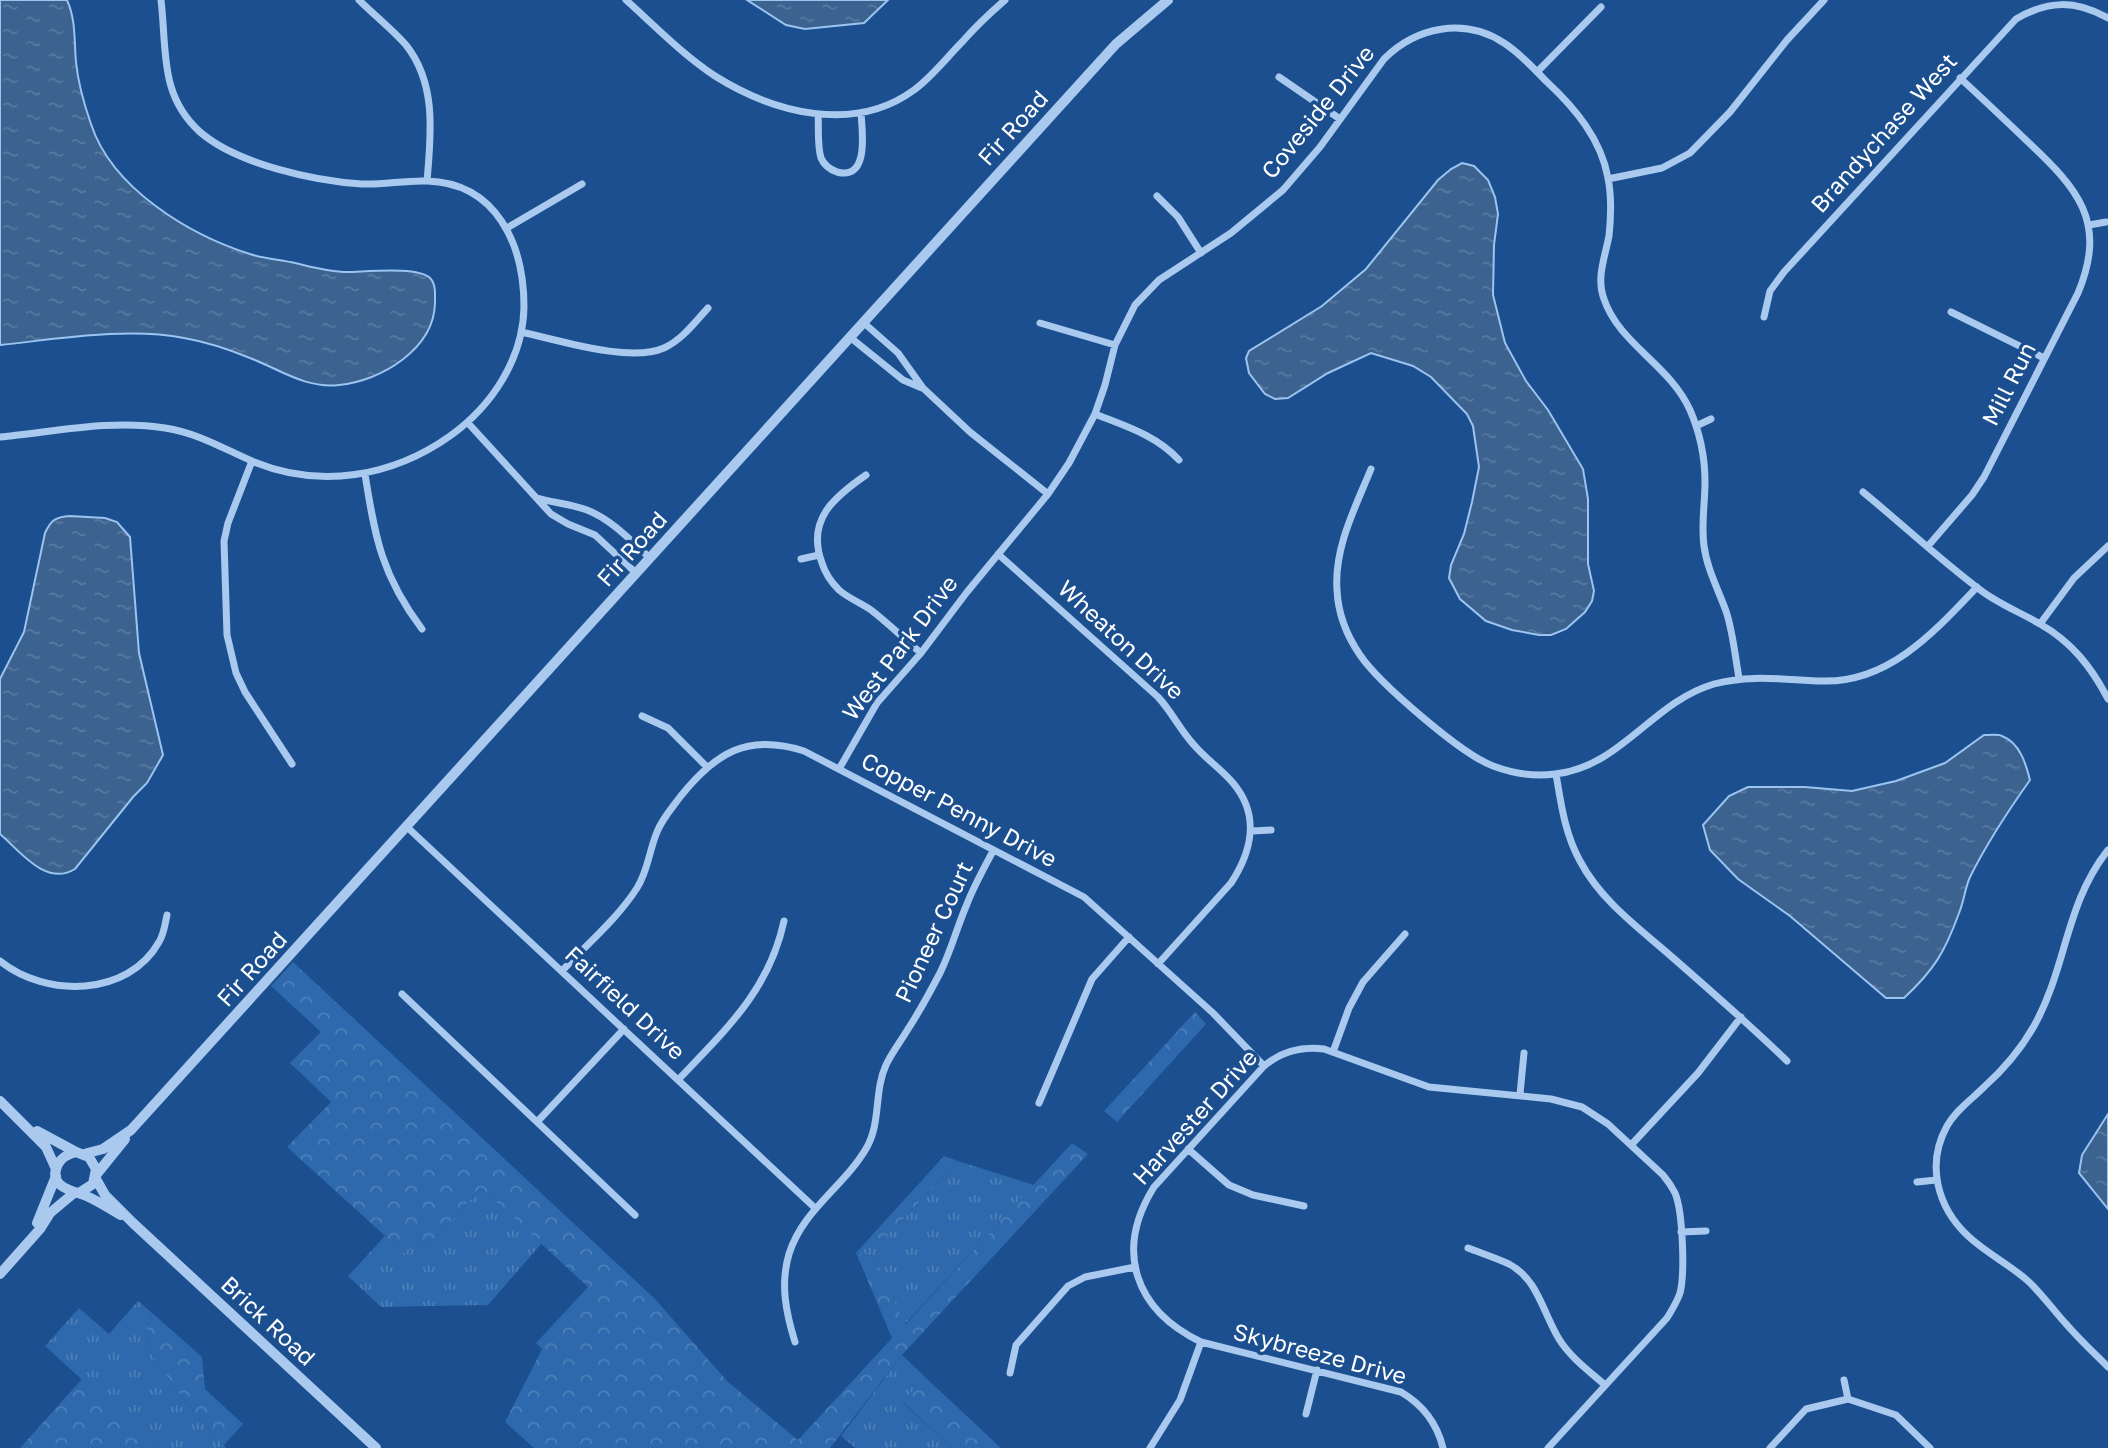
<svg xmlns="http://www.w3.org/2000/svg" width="2108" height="1448" font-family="'Golos Text',sans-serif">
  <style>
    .grass { fill: url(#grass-tufts) }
    .forest { fill: url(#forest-crowns) }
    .water { fill: url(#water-ripples); stroke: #9cc4f0; stroke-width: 2 }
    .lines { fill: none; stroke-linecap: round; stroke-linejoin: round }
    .minor { stroke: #a9c9ee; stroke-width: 7 }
    .tertiary { stroke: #a9c9ee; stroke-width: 10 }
    .labels { text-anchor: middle; stroke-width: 7; stroke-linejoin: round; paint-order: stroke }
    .street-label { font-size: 23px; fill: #fff; stroke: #1b4f8f }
  </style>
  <defs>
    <pattern id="grass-tufts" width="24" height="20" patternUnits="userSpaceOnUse" patternTransform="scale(1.75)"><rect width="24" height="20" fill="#2e69ad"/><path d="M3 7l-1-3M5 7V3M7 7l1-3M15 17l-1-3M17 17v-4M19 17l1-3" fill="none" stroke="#4d80b9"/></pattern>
    <pattern id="forest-crowns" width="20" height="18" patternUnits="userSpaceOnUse" patternTransform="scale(1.75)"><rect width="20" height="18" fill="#2e69ad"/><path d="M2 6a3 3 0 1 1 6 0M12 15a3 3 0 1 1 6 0" fill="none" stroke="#4d80b9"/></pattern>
    <pattern id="water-ripples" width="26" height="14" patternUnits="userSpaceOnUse" patternTransform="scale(1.75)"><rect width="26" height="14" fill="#3c6290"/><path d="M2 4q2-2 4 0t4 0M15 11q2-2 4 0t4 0" fill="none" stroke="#597aa1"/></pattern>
  </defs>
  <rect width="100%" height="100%" fill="#1b4f8f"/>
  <path class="grass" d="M 958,1161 L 1034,1185 L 904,1325 L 874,1256 L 856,1253 L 873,1234 L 882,1241 Z
    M 481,1188 L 542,1243 L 488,1305 L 381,1307 L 348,1276 L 385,1236 L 404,1253 L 436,1238 Z
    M 138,1301 L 151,1312 C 149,1317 147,1323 147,1328 C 144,1360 203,1421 224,1446 L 221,1448 L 157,1448 L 45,1346 L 79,1308 L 109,1334 Z
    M 902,1355 L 925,1377 L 903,1403 L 952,1448 L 855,1448 L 841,1436 Z"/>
  <path class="forest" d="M 293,962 L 655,1299 L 728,1382 L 798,1440 L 892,1338 L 856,1253 L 874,1256 L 905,1325 L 1072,1143 L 1088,1154 L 902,1355 L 830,1448 L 534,1448 L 505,1422 L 542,1349 L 536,1343 L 588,1287 L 481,1188 L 436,1238 L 404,1253 L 287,1147 L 331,1102 L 290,1063 L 321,1032 L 271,986 Z
    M 1195,1012 L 1206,1024 L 1117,1122 L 1104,1111 Z
    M 944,1156 L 958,1161 L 882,1241 L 873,1234 Z
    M 151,1312 L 202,1357 L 205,1389 L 243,1424 L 224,1445 L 226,1448 L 221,1448 L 223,1445 C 203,1421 144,1360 147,1328 C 147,1323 149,1317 151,1312 Z
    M 925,1377 L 1001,1448 L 952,1448 L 903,1402 Z
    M 82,1379 L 157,1448 L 20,1448 Z"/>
  <path class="water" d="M 0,0 L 67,0 C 76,20 74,40 76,62 C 78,82 84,104 91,124 C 112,189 191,236 253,255 C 267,259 281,260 295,263 C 312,267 329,272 347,272 C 364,272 418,266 430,278 C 436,284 435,294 435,303 C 434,349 381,381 339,385 C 306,389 279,369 250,358 C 228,349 207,342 184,338 C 127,327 58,339 0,345 Z
    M 747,0 L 888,0 L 864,23 L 805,29 L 786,25 Z
    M 1462,163 L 1474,166 L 1488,180 L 1495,197 L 1498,214 L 1494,245 L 1493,295 L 1505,343 L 1526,381 L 1548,410 L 1583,469 L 1588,499 L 1588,564 L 1594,591 L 1592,601 L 1585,612 L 1566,629 L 1551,635 L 1539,635 L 1512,630 L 1486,621 L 1460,599 L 1449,578 L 1451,565 L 1464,534 L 1472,502 L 1479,467 L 1473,426 L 1467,414 L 1431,377 L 1413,366 L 1371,353 L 1328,373 L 1288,398 L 1275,399 L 1265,394 L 1249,373 L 1246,358 L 1249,351 L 1322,306 L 1366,269 L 1438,180 L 1451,169 Z
    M 70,516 L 105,518 L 117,522 L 130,537 L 139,653 L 163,755 L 147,783 L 133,797 L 75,869 C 46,887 20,851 0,834 L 0,679 L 24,632 L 45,533 C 51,520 55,517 70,516 Z
    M 1984,735 C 1990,735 1998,734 2002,736 C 2020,743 2026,764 2030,780 C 2008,811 1987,843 1970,877 C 1965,888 1964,901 1959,913 C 1945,952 1934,970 1904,998 L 1886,998 L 1790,916 L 1738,879 L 1710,850 L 1703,825 L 1729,796 L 1748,787 L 1805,787 L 1852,791 L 1896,781 L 1945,763 Z
    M 2108,1114 L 2108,1209 L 2079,1173 L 2082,1155 Z"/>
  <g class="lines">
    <path class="minor" d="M 359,0 C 374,15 392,29 406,45 C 437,84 431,135 427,181
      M 626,0 C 655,26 683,55 715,76 C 774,113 854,134 914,90 C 933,76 947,57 963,41 C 976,26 990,13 1005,0
      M 1537,72 L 1601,7
      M 1279,77 L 1340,119
      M 818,114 C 819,128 817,145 821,158 C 824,165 829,169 837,172 C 870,181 862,130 861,113
      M 1608,179 L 1662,168 L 1690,153 L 1730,112 L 1787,40 L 1824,0
      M 1157,196 L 1178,217 L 1201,253
      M 2089,225 L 2106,222
      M 507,228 L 582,184
      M 1951,312 L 2044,358
      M 1764,317 L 1770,291 L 1784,272 L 2016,19 C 2049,0 2075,0 2108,18
      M 864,323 L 898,353 L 923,388 L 970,432 L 1048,494
      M 1040,323 L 1115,345
      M 521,332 C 559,340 629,363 664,348 C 682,340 695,322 708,308
      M 851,338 L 903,380 L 922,388
      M 1095,414 C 1125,426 1156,435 1179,460
      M 468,423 L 551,514 L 568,524 L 595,535 L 636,573
      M 1696,426 L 1711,419
      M 0,437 C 54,432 111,419 165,428 C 198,433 224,449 254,462 C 320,489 392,477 450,436 C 492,406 523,359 524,307 C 524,245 497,183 427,181 C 405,180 384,185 362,184 C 314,181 237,164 200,132 C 159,95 167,50 161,0
      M 252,461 L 228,523 L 224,541 L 227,635 L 236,673 L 245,692 L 292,764
      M 1371,469 C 1355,508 1334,548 1337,590 C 1338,613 1347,636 1360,655 C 1379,683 1461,754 1493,766 C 1512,773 1535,777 1555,774 C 1621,767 1652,702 1714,684 C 1751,674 1785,680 1824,681 C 1890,682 1935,631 1977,587
      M 365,474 C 375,538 382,576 422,629
      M 866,475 C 834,497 806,520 822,563 C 825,573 831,582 839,590 C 848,598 861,603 871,610 C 888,623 904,639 921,653
      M 1863,492 C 1902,524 1939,559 1979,589 C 1998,604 2020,612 2040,624 C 2072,642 2092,668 2108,699
      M 537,498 C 554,503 571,504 587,510 C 612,520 630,540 650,558
      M 1928,546 L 1972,495 L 1984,477 L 2078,293 C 2108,221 2077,188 2027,141 C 2005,120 1983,99 1960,78
      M 998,554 L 1158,697 C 1172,712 1180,730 1194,745 C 1206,759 1221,769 1233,783 C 1260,815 1252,851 1231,883 L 1158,964
      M 801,559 L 819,555
      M 2040,624 L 2074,578 L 2108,546
      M 642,716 L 668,728 L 706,766
      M 839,769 L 877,703 L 921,653 L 967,592 L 1048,494 L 1069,463 L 1095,414 L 1105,385 L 1115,345 L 1135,305 L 1159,280 L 1231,233 L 1283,190 L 1320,147 L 1384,59 C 1416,27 1464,17 1504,43 C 1520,53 1533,68 1547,82 C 1575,108 1601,139 1608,178 C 1612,198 1611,217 1609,236 C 1605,257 1596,278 1604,299 C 1619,344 1670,365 1690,410 C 1700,433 1705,457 1705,482 C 1705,504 1701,524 1704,546 C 1707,569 1718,589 1726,611 C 1733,632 1735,656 1739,678
      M 1556,774 C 1561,804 1565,834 1580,861 C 1601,901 1639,928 1672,957 C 1711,991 1750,1025 1787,1061
      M 407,827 L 815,1208
      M 1252,831 L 1271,830
      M 2108,850 C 2065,904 2067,967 2034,1026 C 2021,1049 2004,1069 1984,1087 C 1971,1100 1956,1110 1947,1126 C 1926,1164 1937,1207 1968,1236 C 1986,1253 2009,1264 2028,1281 C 2042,1294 2054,1311 2067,1325 C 2080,1340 2094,1353 2108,1367
      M 0,961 C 46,998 128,997 159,942 C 164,934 165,924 167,915
      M 562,971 C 587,944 618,918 637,888 C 648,871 649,851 657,832 C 662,819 672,808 680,797 C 715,753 747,733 804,751 L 1084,897 L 1213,1013 L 1264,1066
      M 402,994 L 635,1215
      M 1333,1052 L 1349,1008 L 1363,982 L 1405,934
      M 678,1080 C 725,1030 769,991 784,921
      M 1520,1094 L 1524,1053
      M 1039,1103 L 1092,979 L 1129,937
      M 537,1122 L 624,1029
      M 1632,1144 L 1698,1073 L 1741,1017
      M 1188,1149 L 1229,1185 L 1253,1195 L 1304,1206
      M 1917,1182 L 1936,1180
      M 1681,1232 L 1706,1231
      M 1468,1248 C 1481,1253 1496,1258 1509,1264 C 1538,1279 1543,1313 1559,1339 C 1570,1357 1589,1371 1605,1385
      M 795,1342 C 786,1313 780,1284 789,1254 C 803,1209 845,1186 867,1147 C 881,1122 874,1091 886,1065 C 892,1052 901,1041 908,1029 C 920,1011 930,992 940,973 C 951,951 957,927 967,904 C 974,886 984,868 993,851
      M 1010,1373 L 1016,1345 L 1068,1286 L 1085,1277 L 1135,1267
      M 1844,1380 L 1848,1399
      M 1848,1399 L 1896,1415 L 1930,1448
      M 1306,1414 L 1317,1370
      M 1150,1448 L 1180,1400 L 1201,1342
      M 1443,1448 C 1437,1423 1423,1405 1401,1392 L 1201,1342 C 1135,1310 1114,1251 1154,1187 L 1264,1066 C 1282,1051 1301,1046 1324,1049 L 1429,1087 L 1551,1099 L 1582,1107 L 1608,1124 L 1663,1175 C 1668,1181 1672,1187 1675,1193 C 1683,1212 1685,1274 1680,1293 C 1677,1302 1672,1310 1667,1318 L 1548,1448
      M 1770,1448 L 1806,1409 L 1848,1399"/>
    <path class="tertiary" d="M 0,1101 L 46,1147 L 56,1169
      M 37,1131 L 76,1152
      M 84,1154 L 103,1149 L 131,1130 L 1116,44 L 1168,0
      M 96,1175 L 125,1139
      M 96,1179 L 105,1195 L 133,1223 L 376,1448
      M 79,1193 L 93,1184 L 96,1169 L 89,1157 L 76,1152 C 68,1154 62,1157 58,1164 C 48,1184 67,1190 81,1194 C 94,1198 108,1208 121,1215
      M 37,1223 L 56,1176
      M 0,1274 L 40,1229 L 50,1213 L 74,1193"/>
  </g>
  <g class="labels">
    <g class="street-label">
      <text transform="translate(1318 112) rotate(-51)" y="8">Coveside Drive</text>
      <text transform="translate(1013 128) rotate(-48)" y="8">Fir Road</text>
      <text transform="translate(1884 133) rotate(-48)" y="8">Brandychase West</text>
      <text transform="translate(2009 384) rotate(-63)" y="8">Mill Run</text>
      <text transform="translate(632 549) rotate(-48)" y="8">Fir Road</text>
      <text transform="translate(1121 640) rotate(43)" y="8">Wheaton Drive</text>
      <text transform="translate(900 648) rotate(-53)" y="8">West Park Drive</text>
      <text transform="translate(959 810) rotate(28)" y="8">Copper Penny Drive</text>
      <text transform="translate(934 932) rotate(-65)" y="8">Pioneer Court</text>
      <text transform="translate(252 969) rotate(-48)" y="8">Fir Road</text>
      <text transform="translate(625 1003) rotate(43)" y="8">Fairfield Drive</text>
      <text transform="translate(1195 1117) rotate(-48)" y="8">Harvester Drive</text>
      <text transform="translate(268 1321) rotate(43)" y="8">Brick Road</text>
      <text transform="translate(1320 1354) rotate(15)" y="8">Skybreeze Drive</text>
    </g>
  </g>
</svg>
